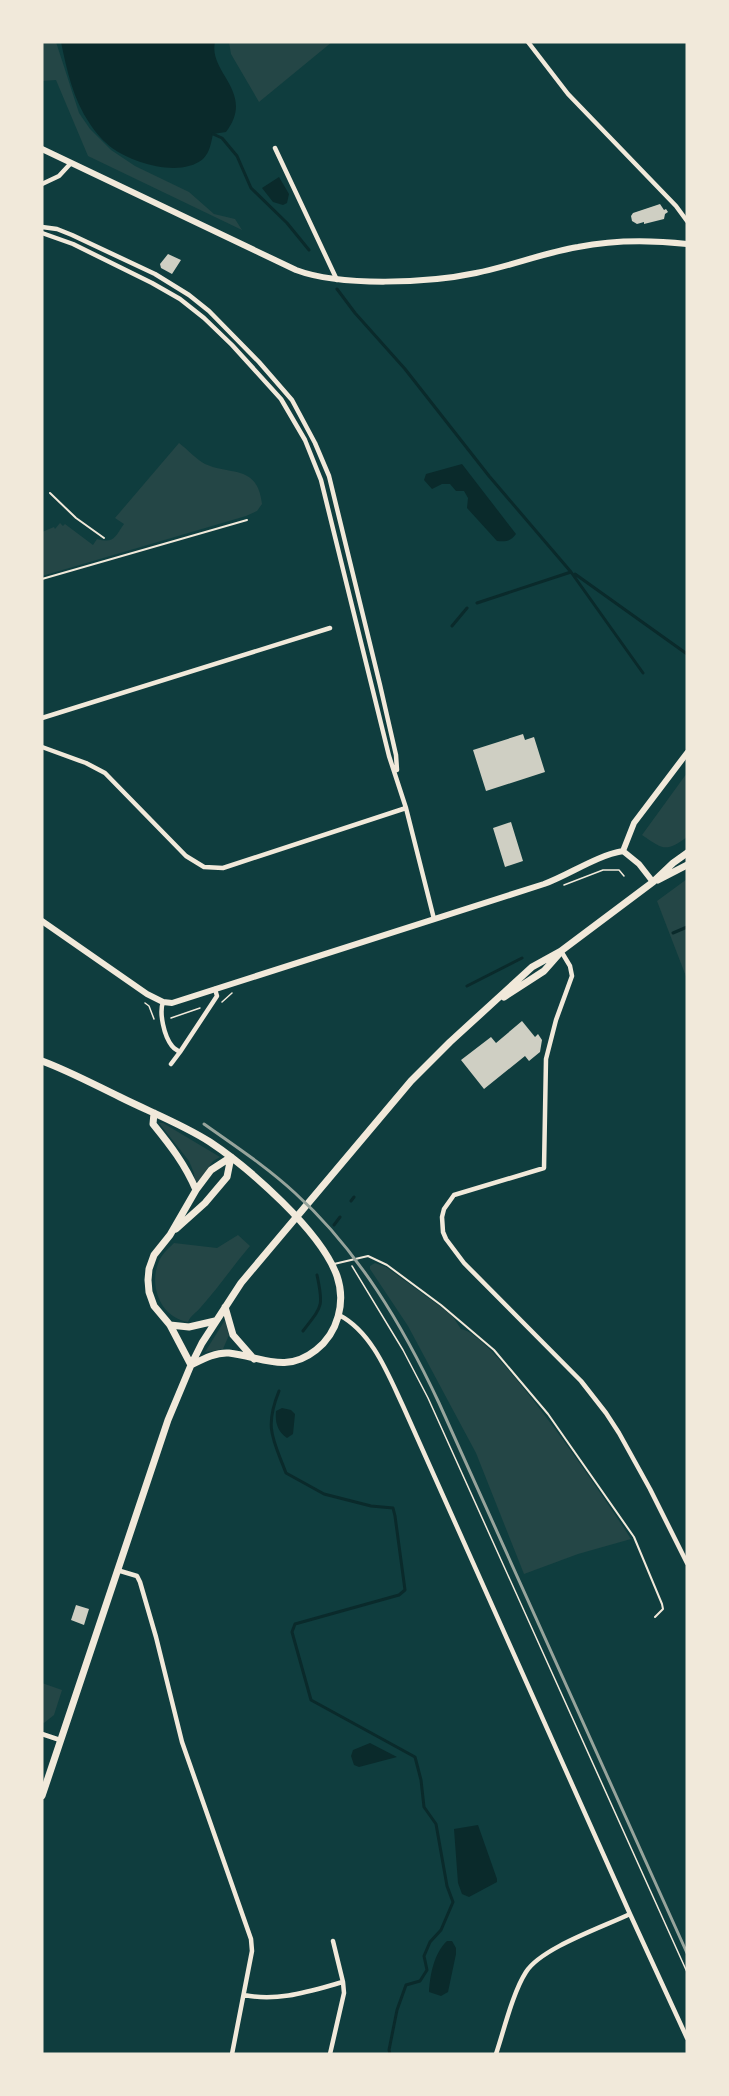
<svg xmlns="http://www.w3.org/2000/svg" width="729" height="2096" font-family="Jost,sans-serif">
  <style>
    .green { fill: #244646 }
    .water { fill: #0a2a2b }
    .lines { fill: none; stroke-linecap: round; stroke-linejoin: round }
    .stream { stroke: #0a2a2b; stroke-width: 3 }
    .building { fill: #cfcfc3 }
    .path { stroke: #f1e9da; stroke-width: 1.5 }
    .service { stroke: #f1e9da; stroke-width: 2 }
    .minor { stroke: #f1e9da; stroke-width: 4.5 }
    .tertiary { stroke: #f1e9da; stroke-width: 6 }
    .secondary { stroke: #f1e9da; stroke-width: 7 }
    .rail { stroke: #97a49c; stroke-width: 3 }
  </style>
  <rect width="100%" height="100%" fill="#0f3d3e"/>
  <path class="green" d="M 42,42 L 56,42 L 79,113 L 90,129 L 111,150 L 135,166 L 189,192 L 214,214 L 235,219 L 242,230 L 88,156 L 56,80 L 42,81 Z
    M 229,42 L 332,42 L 259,102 L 231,54 Z
    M 179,443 C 187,449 196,459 205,464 C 232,476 257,464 262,504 L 257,511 L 246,516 L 42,576 L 42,532 L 54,527 L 55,529 L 60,523 L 63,526 L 65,524 L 93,545 L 97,539 C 114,544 115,537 124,524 L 115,518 Z
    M 687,773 L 687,837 C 665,853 663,849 642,835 Z
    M 687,879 L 687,979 L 657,901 Z
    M 159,1123 L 163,1123 L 220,1157 L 213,1161 L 195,1186 L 194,1173 L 189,1161 Z
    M 238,1235 L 250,1246 C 233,1266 218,1288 201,1307 C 196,1313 191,1315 188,1322 C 161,1318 148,1286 159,1261 C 162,1254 169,1248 174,1243 L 217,1248 Z
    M 375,1263 L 386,1267 L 441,1307 L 453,1317 L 461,1329 C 494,1333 609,1504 631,1539 L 578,1554 L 524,1574 L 476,1453 L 408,1326 L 370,1269 L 370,1266 Z
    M 225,1320 L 229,1335 L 223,1349 L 205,1352 Z
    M 42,1683 L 62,1690 L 54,1715 L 44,1723 L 42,1722 Z"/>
  <path class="water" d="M 61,42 L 215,42 C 208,73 256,92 226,132 L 213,134 C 211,143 210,152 203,159 C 180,178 133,163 112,148 C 104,142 95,132 90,124 C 73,99 67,71 61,42 Z
    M 279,177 L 289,194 L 287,203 L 283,205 L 273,202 L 262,188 Z
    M 462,464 L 516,534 C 511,541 506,542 497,541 L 467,508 L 468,498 L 464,491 L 456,491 L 450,484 L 442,484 L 432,489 L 424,480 L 426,474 Z
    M 282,1408 L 291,1410 L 295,1414 L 293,1434 L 287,1438 C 277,1431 275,1422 276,1411 Z
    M 370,1743 L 397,1757 L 359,1767 L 354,1765 L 351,1756 L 353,1750 Z
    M 478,1825 L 497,1879 L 497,1882 L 469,1897 L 462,1894 L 458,1883 L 454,1829 Z
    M 447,1941 L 452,1941 L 456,1948 L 456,1954 L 448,1992 L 441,1996 L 429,1992 C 430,1975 434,1953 447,1941 Z"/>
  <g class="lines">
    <path class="stream" d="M 213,134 L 222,138 L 237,156 L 251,188 L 287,223 L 309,250
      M 337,289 L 355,313 L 405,369 L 489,476 L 571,572 L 643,673
      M 575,574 L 687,654
      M 477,603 L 571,572
      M 452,626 L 467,608
      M 673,933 L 687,927
      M 467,986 L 522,958
      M 351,1201 L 354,1197
      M 334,1225 L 340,1217
      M 303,1331 C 322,1306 324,1307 317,1275
      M 279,1391 C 264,1428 273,1439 286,1473 L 324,1494 L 371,1506 L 393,1508 L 395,1516 L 405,1590 L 399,1595 L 295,1624 L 292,1632 L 311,1700 L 415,1757 L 421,1780 L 424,1807 L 436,1824 L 447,1886 L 453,1902 L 441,1930 L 430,1942 L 424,1956 L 427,1970 L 420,1981 L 406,1985 L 397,2010 L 389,2050 L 390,2054"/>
  </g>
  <path class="building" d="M 660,204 L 664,210 L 666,209 L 668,212 L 665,214 L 664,219 L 644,224 L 644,222 L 637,224 L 632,221 L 631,216 L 633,213 Z
    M 168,254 L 181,260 L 172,274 L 161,268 L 160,264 Z
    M 523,734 L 525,740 L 534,737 L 545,772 L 486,791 L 473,750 Z
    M 511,822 L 523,861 L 505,867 L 493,828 Z
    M 522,1021 L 535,1037 L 538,1034 L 542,1040 L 540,1052 L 529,1061 L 525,1056 L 484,1089 L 461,1060 L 491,1037 L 496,1043 Z
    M 76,1605 L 89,1609 L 84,1625 L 71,1620 Z"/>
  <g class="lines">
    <path class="path" d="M 564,885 L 603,870 L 619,870 L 624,876
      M 222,1002 L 232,993
      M 145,1003 L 149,1006 L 154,1019
      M 171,1018 L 200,1008
      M 352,1266 L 403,1350 L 428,1398 L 687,1972"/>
    <path class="service" d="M 50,493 L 76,518 L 104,538
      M 42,579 L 247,520
      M 334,1264 L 368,1256 L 387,1265 L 441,1305 L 494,1350 L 548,1414 L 634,1537 L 662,1604 L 663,1609 L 655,1617"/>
    <path class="minor" d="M 528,42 L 568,94 L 676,206 L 687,221
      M 275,148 L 337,280
      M 42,184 L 59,176 L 71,163
      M 42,227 L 57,229 L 72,235 L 155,274 L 189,295 L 209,311 L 259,362 L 292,400 L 315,443 L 329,476 L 380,685 L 396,755 L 397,770
      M 42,233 L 73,244 L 152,283 L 180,299 L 204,318 L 232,345 L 281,399 L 305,440 L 321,480 L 389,756 L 406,808 L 434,919
      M 42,718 L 330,628
      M 42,747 L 86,763 L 105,773 L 186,856 L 204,867 L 223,868 L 406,808
      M 561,951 L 570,966 L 572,976 L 556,1020 L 546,1059 L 544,1168 L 454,1195 L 444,1209 L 442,1217 L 443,1232 L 446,1239 L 464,1263 L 581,1381 L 606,1413 L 619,1433 L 650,1489 L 687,1563
      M 163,1002 C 159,1013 164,1036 172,1046 C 174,1049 177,1050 180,1052 L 217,996 L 215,989
      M 171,1064 L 180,1052
      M 339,1315 C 372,1332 388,1374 403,1406 L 630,1914 L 687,2038
      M 117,1570 L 137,1576 L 140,1582 L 156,1637 L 182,1742 L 251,1939 L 252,1951 L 232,2054
      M 42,1734 L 60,1740
      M 333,1941 L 343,1982
      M 244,1995 C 279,2002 310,1991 343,1982 L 344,1993 L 330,2054
      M 496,2054 C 504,2030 513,1992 526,1972 C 541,1948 603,1927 630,1914"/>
    <path class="tertiary" d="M 42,149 L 296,270 C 341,287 429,283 476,273 C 511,266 543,253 578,247 C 613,240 651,240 687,244
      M 623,851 L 634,823 L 687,753
      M 42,921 L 147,994 L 163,1002 L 172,1003 L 544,884 C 571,874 595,856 623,851 L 639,864 L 653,882"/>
    <path class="secondary" d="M 658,880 L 687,865
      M 504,997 L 544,971 L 559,954
      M 42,1061 C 69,1071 95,1085 120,1097 C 150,1112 182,1124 210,1142 C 249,1168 321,1231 337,1276 C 346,1302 338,1333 316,1350 C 286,1374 262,1357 229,1353 C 216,1352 203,1359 191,1365
      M 154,1113 L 153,1124 C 170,1145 185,1164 196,1190 L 170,1235 L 154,1255 L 149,1269 L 148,1280 L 149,1292 L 154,1306 L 170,1325 L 191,1365
      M 196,1190 L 211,1170 L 231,1157
      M 176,1229 L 205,1203 L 227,1177 L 231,1157
      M 225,1307 L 233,1335 L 254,1359
      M 170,1325 L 189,1327 L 215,1321
      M 42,1796 L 168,1420 L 191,1365 L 202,1343 L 241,1283 L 411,1081 L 450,1042 L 532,967 L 561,951 L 653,882 L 673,863 L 687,853"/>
    <path class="rail" d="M 204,1124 C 235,1146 267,1167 295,1193 C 358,1250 403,1326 439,1403 L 687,1953"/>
  </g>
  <rect width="729" height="2096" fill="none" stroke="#f1e9da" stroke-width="87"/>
</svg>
